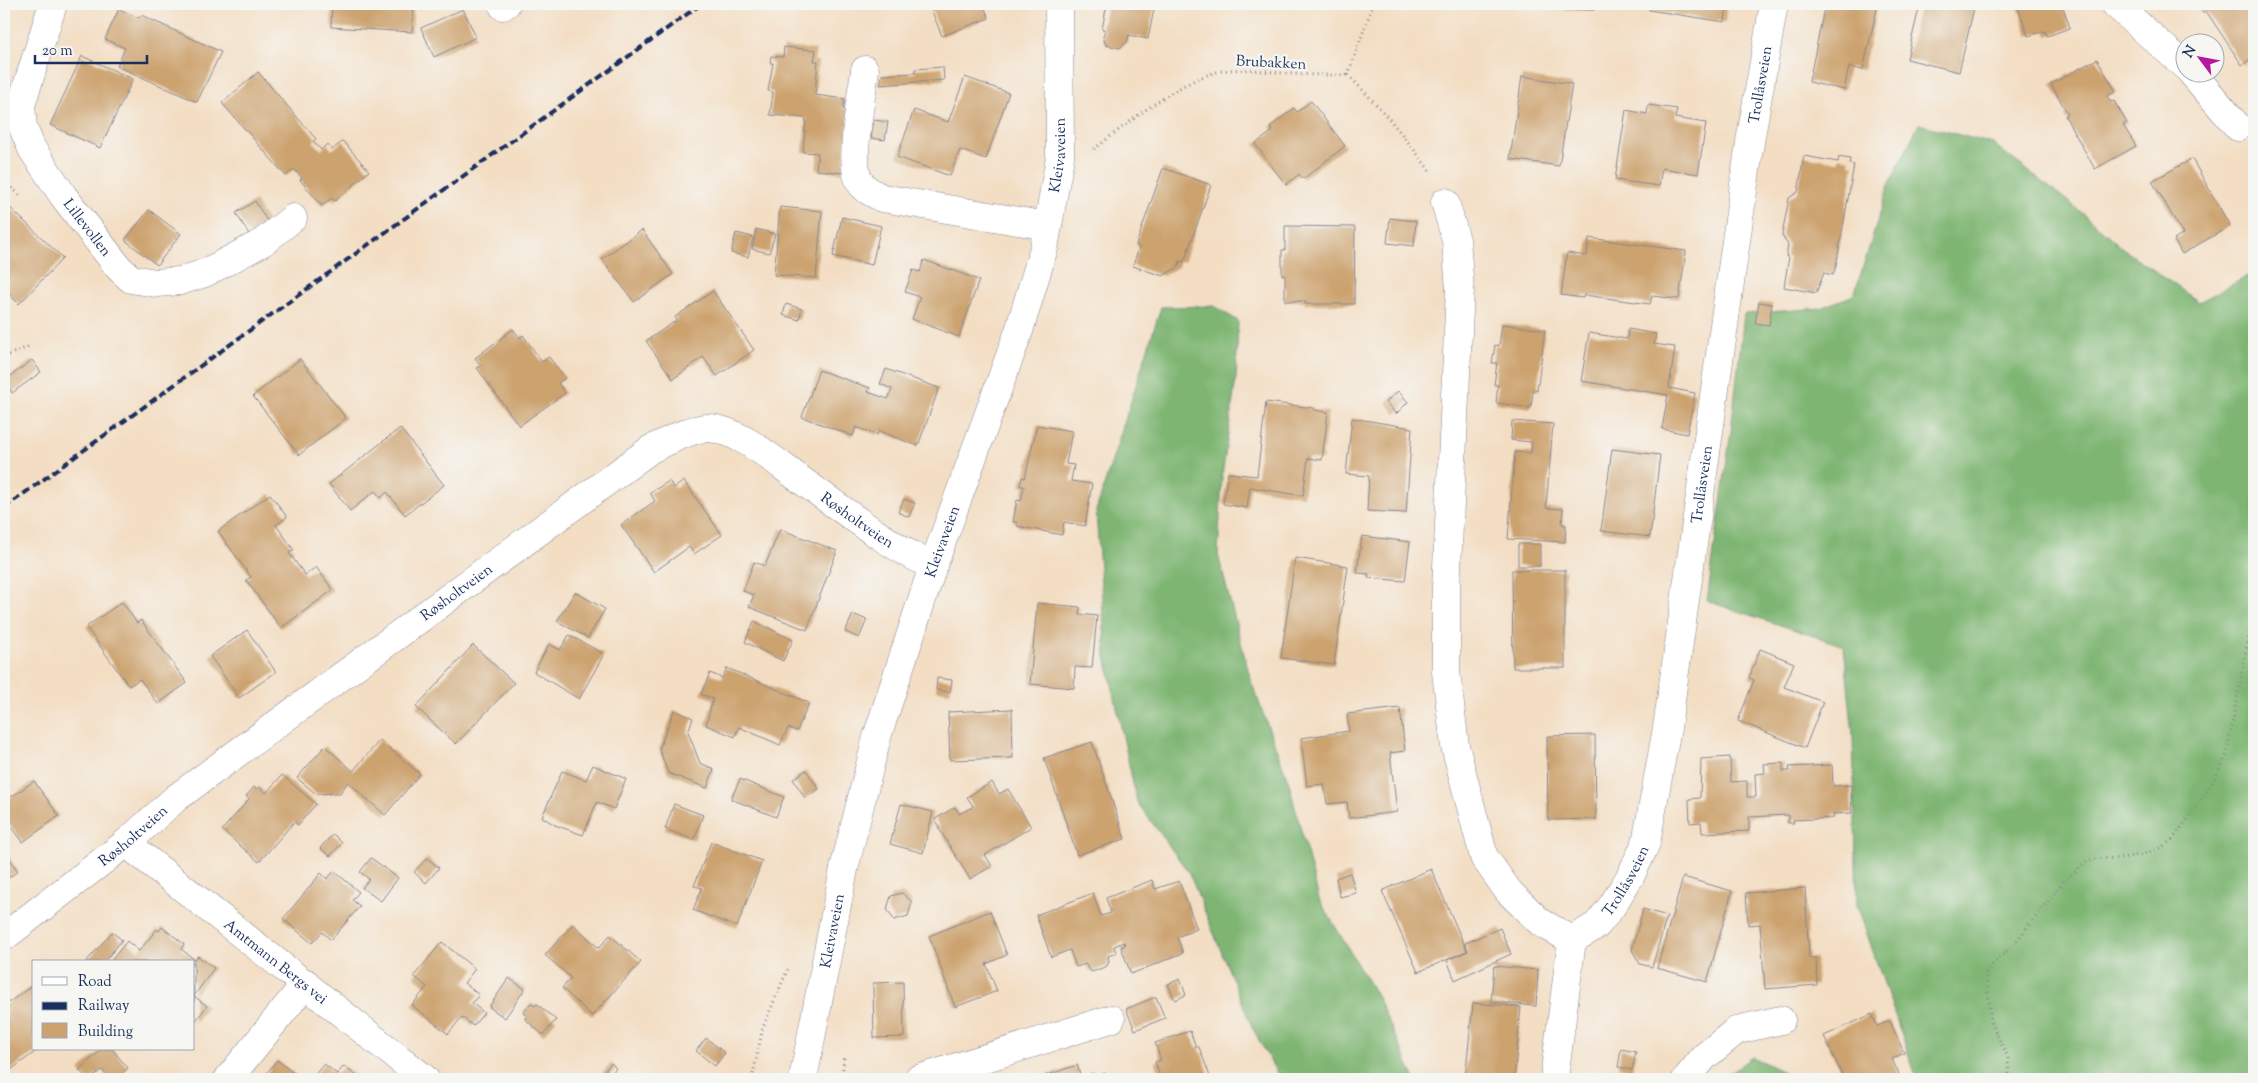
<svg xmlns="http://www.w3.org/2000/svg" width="2258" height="1083" font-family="'Sorts Mill Goudy',serif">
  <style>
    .forest { fill: #7eb572; stroke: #4c7268 }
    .building { fill: #cca26e }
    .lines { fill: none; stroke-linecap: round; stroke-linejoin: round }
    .street-casing { stroke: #878691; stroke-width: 29 }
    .path { stroke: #878691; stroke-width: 3; stroke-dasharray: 1 4; stroke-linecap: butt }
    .street { stroke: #fff; stroke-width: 28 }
    .rail { stroke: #1b2f5e; stroke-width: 4; stroke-dasharray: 8 4; stroke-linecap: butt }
    .labels { text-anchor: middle; stroke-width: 4.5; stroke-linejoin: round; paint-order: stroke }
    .street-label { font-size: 15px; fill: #1b2f5e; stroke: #f6f6f2 }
  </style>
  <rect width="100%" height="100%" fill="#f6f6f2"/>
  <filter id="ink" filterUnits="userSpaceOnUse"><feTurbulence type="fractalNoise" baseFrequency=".02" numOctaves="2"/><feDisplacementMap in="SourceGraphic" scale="10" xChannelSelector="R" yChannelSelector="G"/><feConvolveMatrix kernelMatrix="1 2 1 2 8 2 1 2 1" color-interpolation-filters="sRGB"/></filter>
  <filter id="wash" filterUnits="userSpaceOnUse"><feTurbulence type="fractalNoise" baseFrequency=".0096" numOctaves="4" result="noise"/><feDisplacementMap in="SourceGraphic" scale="20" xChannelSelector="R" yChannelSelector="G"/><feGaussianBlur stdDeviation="1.12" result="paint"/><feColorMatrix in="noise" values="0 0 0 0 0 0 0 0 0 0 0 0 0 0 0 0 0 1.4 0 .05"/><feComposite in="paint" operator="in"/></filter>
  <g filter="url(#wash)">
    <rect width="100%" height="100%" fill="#f3dec4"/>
    <path class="forest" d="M 1919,124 L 1993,144 L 2074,206 L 2126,251 L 2199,302 L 2254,273 L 2254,1079 L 1917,1079 L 1857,905 L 1853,735 L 1844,646 L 1707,601 L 1731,431 L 1744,314 L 1820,308 L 1854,295 L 1889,185 Z
      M 1214,306 L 1238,321 L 1236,379 L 1222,476 L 1218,555 L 1251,681 L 1288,780 L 1319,899 L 1377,997 L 1415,1079 L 1280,1079 L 1253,1029 L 1189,873 L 1137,802 L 1106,656 L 1096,511 L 1161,307 Z
      M 1752,1057 L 1784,1072 L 1787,1079 L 1721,1079 Z"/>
    <g id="blocks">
      <path class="building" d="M 332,4 L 414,4 L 412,32 L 331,27 Z
        M 929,4 L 983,4 L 989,18 L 942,36 Z
        M 1107,4 L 1155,4 L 1148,39 L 1129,35 L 1127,42 L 1120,48 L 1106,45 L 1103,37 L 1105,30 L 1102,29 Z
        M 1554,4 L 1594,4 L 1594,10 L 1554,9 Z
        M 1650,4 L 1727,4 L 1725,22 L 1649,10 Z
        M 1825,4 L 1878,4 L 1863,70 L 1849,67 L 1844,90 L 1809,82 Z
        M 1920,4 L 1975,4 L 1959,72 L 1907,59 Z
        M 2017,4 L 2062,4 L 2070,28 L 2047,36 L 2045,31 L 2028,36 Z
        M 2197,4 L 2254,4 L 2254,57 L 2242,65 L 2206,11 L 2203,13 Z
        M 119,9 L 139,18 L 141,15 L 221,52 L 197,102 L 117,66 L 125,48 L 105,39 Z
        M 463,9 L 476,37 L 434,57 L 421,28 Z
        M 784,47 L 816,50 L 814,61 L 818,61 L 815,95 L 845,99 L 843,109 L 850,109 L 843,173 L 816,170 L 818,153 L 803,152 L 806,118 L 770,115 L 773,92 L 768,91 L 773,63 L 770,63 L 771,56 L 783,57 Z
        M 82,56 L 133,79 L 100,148 L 50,125 Z
        M 2097,59 L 2116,92 L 2107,96 L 2111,102 L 2114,101 L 2127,123 L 2123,125 L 2136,146 L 2095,169 L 2065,116 L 2068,114 L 2051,84 Z
        M 943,67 L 944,80 L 880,85 L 882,75 L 915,73 L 915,69 Z
        M 258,72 L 316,139 L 313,141 L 321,150 L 327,144 L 332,150 L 343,141 L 369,171 L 335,201 L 332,198 L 322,206 L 300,180 L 302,178 L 294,169 L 286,176 L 222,103 Z
        M 1522,76 L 1572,84 L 1559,166 L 1510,159 Z
        M 965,77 L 1009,93 L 986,159 L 960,150 L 950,176 L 897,157 L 914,110 L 948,122 Z
        M 1311,101 L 1345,146 L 1303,179 L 1299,174 L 1286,185 L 1255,144 L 1273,131 L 1270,127 L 1294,108 L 1297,112 Z
        M 1648,105 L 1677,109 L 1675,118 L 1706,123 L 1698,174 L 1662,168 L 1659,186 L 1615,180 L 1626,110 L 1647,114 Z
        M 874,120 L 888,122 L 885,140 L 871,138 Z
        M 1804,156 L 1838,162 L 1839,157 L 1850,159 L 1849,164 L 1854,165 L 1836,266 L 1833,275 L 1824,273 L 1816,293 L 1784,287 L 1789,257 L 1786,257 L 1788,245 L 1782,235 L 1789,198 L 1798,192 Z
        M 2192,159 L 2230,226 L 2182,254 L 2174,240 L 2183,234 L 2152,181 Z
        M 1163,168 L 1211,185 L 1184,262 L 1180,261 L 1178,267 L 1163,276 L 1133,266 L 1139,247 L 1136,245 Z
        M 255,201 L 269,224 L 250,236 L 236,213 Z
        M 4,202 L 63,258 L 19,304 L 4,289 Z
        M 780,207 L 822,211 L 816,278 L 774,275 Z
        M 149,210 L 181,234 L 157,265 L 125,240 Z
        M 842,217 L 881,226 L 872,265 L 833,256 Z
        M 1390,218 L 1416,221 L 1414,246 L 1387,243 Z
        M 1285,226 L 1355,227 L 1354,304 L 1305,304 L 1305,301 L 1285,301 L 1285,275 L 1282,275 L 1282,250 L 1285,250 Z
        M 756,229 L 775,234 L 769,253 L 752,249 Z
        M 642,230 L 673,274 L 634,302 L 602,259 Z
        M 736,233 L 753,237 L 748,257 L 731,253 Z
        M 1589,238 L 1686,251 L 1679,299 L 1652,296 L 1650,304 L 1584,295 L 1583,298 L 1561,295 L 1567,253 L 1587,256 Z
        M 924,260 L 979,280 L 959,337 L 912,319 L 920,297 L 905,292 L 913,270 L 920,272 Z
        M 713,291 L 754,350 L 717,376 L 703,357 L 673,379 L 646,341 L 677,320 L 675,317 Z
        M 1759,302 L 1772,304 L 1769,325 L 1755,323 Z
        M 786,304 L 802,309 L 799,320 L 783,315 Z
        M 1502,324 L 1545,330 L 1537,391 L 1533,390 L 1531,408 L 1496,403 L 1498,385 L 1494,385 L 1497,363 L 1492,363 L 1495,345 L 1499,346 Z
        M 513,329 L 520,338 L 523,335 L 542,362 L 549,357 L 565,378 L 558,383 L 565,393 L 519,426 L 477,368 L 481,366 L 475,358 Z
        M 1628,329 L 1656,334 L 1654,344 L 1675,347 L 1669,388 L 1695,393 L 1687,434 L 1662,429 L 1668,395 L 1581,381 L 1589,333 L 1627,339 Z
        M 300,359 L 346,418 L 299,455 L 253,396 Z
        M 32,360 L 41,372 L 12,393 L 4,381 Z
        M 886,369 L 939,388 L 918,446 L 879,431 L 877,435 L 856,427 L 853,436 L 802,417 L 819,370 L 870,388 L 868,392 L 888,399 L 892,389 L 880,384 Z
        M 1398,391 L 1408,402 L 1396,414 L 1386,402 Z
        M 1266,402 L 1314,408 L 1314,410 L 1328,412 L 1322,460 L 1308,458 L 1303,496 L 1250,487 L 1247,508 L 1223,504 L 1228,473 L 1257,476 Z
        M 1352,418 L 1412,428 L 1406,513 L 1367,511 L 1369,476 L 1346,474 Z
        M 1512,421 L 1553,424 L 1546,508 L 1563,509 L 1562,524 L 1566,525 L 1565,542 L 1508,539 L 1515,452 L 1531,453 L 1532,442 L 1511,440 Z
        M 1037,425 L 1072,431 L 1066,464 L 1074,465 L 1071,481 L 1092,484 L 1085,526 L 1064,522 L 1062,535 L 1017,526 L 1017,522 L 1013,522 L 1017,500 L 1021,501 L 1024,486 L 1020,486 L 1022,477 L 1025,478 Z
        M 400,428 L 444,485 L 405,515 L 387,492 L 381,498 L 375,491 L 350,511 L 329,484 Z
        M 1612,449 L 1660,455 L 1650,537 L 1601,531 Z
        M 669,481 L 674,488 L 684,481 L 722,535 L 694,554 L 689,547 L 654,572 L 621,525 L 655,501 L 650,493 Z
        M 270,494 L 287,517 L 276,525 L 294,550 L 289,553 L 305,575 L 316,567 L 333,590 L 281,628 L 246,580 L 251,577 L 218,531 Z
        M 904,499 L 915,503 L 909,517 L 898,512 Z
        M 780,529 L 837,551 L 807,630 L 749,607 L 754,595 L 743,591 L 754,562 L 765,566 Z
        M 1362,536 L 1410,542 L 1405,581 L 1368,578 L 1369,574 L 1357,573 Z
        M 1518,544 L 1540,544 L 1540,566 L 1518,566 Z
        M 1295,558 L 1348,566 L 1334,665 L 1281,658 Z
        M 1512,570 L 1565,570 L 1565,668 L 1513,668 Z
        M 575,592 L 605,609 L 588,638 L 557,621 Z
        M 122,602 L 137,623 L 141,620 L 187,683 L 158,704 L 140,679 L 129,686 L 86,627 Z
        M 1037,603 L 1080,607 L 1079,614 L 1097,616 L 1092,668 L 1075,667 L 1074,688 L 1030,684 Z
        M 853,614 L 867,620 L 859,638 L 845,632 Z
        M 754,621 L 793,640 L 783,661 L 745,642 Z
        M 247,630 L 276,672 L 239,698 L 210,656 Z
        M 569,635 L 604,654 L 579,699 L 534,672 L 549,644 L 560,650 Z
        M 473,645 L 514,683 L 456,744 L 416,707 Z
        M 1760,649 L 1794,663 L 1784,687 L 1823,702 L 1805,748 L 1738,721 L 1754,680 L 1749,678 Z
        M 727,668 L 809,703 L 797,731 L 788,728 L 780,745 L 739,727 L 735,737 L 706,725 L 713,699 L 701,694 L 710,673 L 722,678 Z
        M 937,678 L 952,680 L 950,692 L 936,690 Z
        M 1400,708 L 1405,751 L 1390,753 L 1397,812 L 1349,818 L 1347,802 L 1327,804 L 1324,784 L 1307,786 L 1301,738 L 1349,731 L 1347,714 Z
        M 1012,709 L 1013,758 L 950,760 L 948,712 Z
        M 674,710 L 693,718 L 688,732 L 700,763 L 714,769 L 707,788 L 668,773 L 659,749 Z
        M 1595,735 L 1596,819 L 1548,820 L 1547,736 Z
        M 380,740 L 420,774 L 385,815 L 348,782 L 340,793 L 316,794 L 297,778 L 325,746 L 353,771 Z
        M 1092,742 L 1125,839 L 1077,855 L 1044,758 Z
        M 1730,757 L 1731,782 L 1747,781 L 1747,797 L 1756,797 L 1755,774 L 1765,773 L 1764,764 L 1783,763 L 1783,771 L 1790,771 L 1789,767 L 1832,765 L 1833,786 L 1851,785 L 1852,813 L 1833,814 L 1834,818 L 1793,820 L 1794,823 L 1788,823 L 1788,815 L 1749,817 L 1749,831 L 1702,833 L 1701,822 L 1690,823 L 1689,799 L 1700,798 L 1701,759 Z
        M 593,765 L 626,779 L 614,809 L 597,802 L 583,835 L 555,825 L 542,817 L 562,771 L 586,780 Z
        M 806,770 L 819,789 L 805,798 L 793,779 Z
        M 282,775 L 316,804 L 298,825 L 294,822 L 259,862 L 222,830 L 249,799 L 246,796 L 254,787 L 257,789 L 259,787 L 266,793 Z
        M 740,779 L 784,797 L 776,817 L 731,799 Z
        M 34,781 L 59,816 L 23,842 L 4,816 L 4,802 Z
        M 992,782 L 999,794 L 1008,789 L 1031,827 L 985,855 L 992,866 L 970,879 L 938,827 L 940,827 L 935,819 L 955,807 L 959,814 L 971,808 L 973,806 L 967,797 Z
        M 674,804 L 703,815 L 694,840 L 665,829 Z
        M 901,804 L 933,812 L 923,853 L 890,844 Z
        M 333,834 L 342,843 L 330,856 L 320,848 Z
        M 711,842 L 762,861 L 737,927 L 693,910 L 702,888 L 694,886 Z
        M 8,856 L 18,871 L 7,879 L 4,874 L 4,858 Z
        M 371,858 L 398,878 L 381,901 L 362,888 L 369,879 L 360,872 Z
        M 427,858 L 439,868 L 426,883 L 414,872 Z
        M 1431,869 L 1467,951 L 1418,972 L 1382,891 Z
        M 334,871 L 359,892 L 352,900 L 360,906 L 331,940 L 322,932 L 312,943 L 283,919 L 321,873 L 327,879 Z
        M 1350,873 L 1356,893 L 1340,897 L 1336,878 Z
        M 1683,877 L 1732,891 L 1707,982 L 1657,968 Z
        M 1152,880 L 1155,889 L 1179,881 L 1197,929 L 1177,937 L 1183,953 L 1131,974 L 1121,947 L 1125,945 L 1124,942 L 1114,946 L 1116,953 L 1108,956 L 1109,961 L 1107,966 L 1092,972 L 1088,969 L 1086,964 L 1076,967 L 1070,950 L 1051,957 L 1036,915 L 1093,893 L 1101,916 L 1111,913 L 1106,898 Z
        M 1805,888 L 1809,958 L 1816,958 L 1817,985 L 1765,989 L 1760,924 L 1748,925 L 1746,893 Z
        M 902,893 L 912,902 L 908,916 L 894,920 L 887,909 L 891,896 Z
        M 1643,909 L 1667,916 L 1652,967 L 1640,964 L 1632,950 Z
        M 990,911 L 1007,955 L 986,964 L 997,991 L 955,1007 L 929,936 Z
        M 573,924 L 599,948 L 610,935 L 641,962 L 592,1016 L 562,988 L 571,978 L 545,955 Z
        M 162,927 L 184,944 L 181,949 L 195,960 L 198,956 L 214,968 L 194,996 L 207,1006 L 194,1023 L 194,962 L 110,962 L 127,941 L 139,951 L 157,929 L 159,931 Z
        M 1500,928 L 1511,954 L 1455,980 L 1447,960 L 1468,951 L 1465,943 Z
        M 112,932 L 122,940 L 104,962 L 86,962 Z
        M 442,942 L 475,969 L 464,983 L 479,995 L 472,1003 L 484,1013 L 473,1026 L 462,1017 L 448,1034 L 412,1005 L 427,987 L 414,976 Z
        M 1494,966 L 1538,970 L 1536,1006 L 1491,1002 Z
        M 509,978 L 525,989 L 505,1018 L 489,1007 Z
        M 1180,979 L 1186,995 L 1175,1000 L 1168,984 Z
        M 903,982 L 904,1037 L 874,1038 L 873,983 Z
        M 34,984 L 34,1049 L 39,1049 L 4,1075 L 4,1014 L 7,1012 L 4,1006 Z
        M 1156,997 L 1165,1018 L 1135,1030 L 1126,1009 Z
        M 531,1003 L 535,1006 L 537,1004 L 556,1020 L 543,1035 L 525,1019 L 527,1016 L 523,1013 Z
        M 1473,1003 L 1521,1007 L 1514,1079 L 1465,1079 Z
        M 1872,1014 L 1877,1026 L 1890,1021 L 1904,1053 L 1892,1059 L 1901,1079 L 1844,1079 L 1824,1036 Z
        M 1190,1031 L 1196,1047 L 1199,1047 L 1211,1079 L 1161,1079 L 1155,1062 L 1161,1060 L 1155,1043 Z
        M 706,1038 L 725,1053 L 715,1066 L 696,1051 Z
        M 102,1049 L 112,1049 L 128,1068 L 115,1079 L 109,1079 L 102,1070 L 91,1079 L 87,1079 L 79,1070 Z
        M 1621,1049 L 1636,1052 L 1632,1070 L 1618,1067 Z
        M 277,1060 L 301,1079 L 262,1079 Z
        M 611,1063 L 616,1068 L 607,1079 L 598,1079 Z
        M 324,1064 L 337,1074 L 344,1066 L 360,1079 L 311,1079 Z
        M 1077,1065 L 1081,1077 L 1093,1073 L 1094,1077 L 1105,1073 L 1107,1079 L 1036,1079 Z"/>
    </g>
  </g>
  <g filter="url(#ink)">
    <use href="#blocks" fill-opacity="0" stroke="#878691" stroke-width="1"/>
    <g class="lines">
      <defs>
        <g id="street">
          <path id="s1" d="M 53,4 L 21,105 L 23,128 L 32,149 L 64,197 L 119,268 L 131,279 L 156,283 L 180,281 L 205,273 L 263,242 L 293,218"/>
          <path d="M 2115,4 L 2186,67"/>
          <path d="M 503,6 L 506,4"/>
          <path d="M 865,70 C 862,93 848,165 860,182 C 865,190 874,194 882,198 L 1048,226"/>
          <path d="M 2191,72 L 2238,127"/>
          <path d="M 1445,202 L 1456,240 L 1460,289 L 1446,589 L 1446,672 L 1455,746 L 1484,857 L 1509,892 L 1540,922 L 1572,940 L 1554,1079"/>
          <path id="s2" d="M 126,843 L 425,1079"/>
          <path id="s3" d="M 4,937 L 126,843 L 176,798 L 651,449 C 667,442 692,427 709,428 C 740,430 776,462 801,480 C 844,510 885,544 933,566"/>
          <path id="s4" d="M 1572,940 L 1597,925 L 1612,906 L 1631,875 L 1646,843 L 1667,728 L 1750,142 L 1774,4"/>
          <path d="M 228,1079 L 306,983"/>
          <path id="s5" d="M 803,1079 L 844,869 L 877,737 L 933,566 L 1019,331 L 1044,248 L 1060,157 L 1059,4"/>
          <path d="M 918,1079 L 1111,1019"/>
          <path d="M 1686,1079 L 1704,1057 L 1737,1030 L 1781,1020"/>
        </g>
      </defs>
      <use href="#street" class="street-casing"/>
      <path class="path" d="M 1348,75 C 1379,106 1406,137 1431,173
        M 1348,75 L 1373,4
        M 1094,149 C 1127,124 1177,82 1217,72 C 1238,67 1261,71 1282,73 C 1304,75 1326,75 1348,75
        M 4,181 L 22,197
        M 4,357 L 30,346
        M 752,1079 L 763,1027 L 788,969
        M 842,1079 L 844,1057
        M 1811,1079 L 1811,1076
        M 2009,1079 L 2008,1057 L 1991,1023 L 1986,973 L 1993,964 L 2015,943 L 2064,881 C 2072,876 2081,864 2088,861 C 2098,857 2108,859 2119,858 C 2138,856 2160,851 2174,838 L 2213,782 L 2226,756 L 2254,608"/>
      <use href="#street" class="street"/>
      <path class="rail" d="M 4,508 L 701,4"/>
    </g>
  </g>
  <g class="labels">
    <g class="street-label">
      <text transform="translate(1271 62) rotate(3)" y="5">Brubakken</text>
      <text dy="5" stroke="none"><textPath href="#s4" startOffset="892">Trollåsveien</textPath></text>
      <text dy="5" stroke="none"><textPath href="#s5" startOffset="961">Kleivaveien</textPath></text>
      <text dy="5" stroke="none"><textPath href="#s1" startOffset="248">Lillevollen</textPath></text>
      <text dy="5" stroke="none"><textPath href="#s4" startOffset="488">Trollåsveien</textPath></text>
      <text dy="5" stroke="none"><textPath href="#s3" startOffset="1049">Røsholtveien</textPath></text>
      <text dy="5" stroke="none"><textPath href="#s5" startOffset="556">Kleivaveien</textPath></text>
      <text dy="5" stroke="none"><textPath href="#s3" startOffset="569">Røsholtveien</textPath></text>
      <text dy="5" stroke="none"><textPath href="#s3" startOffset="164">Røsholtveien</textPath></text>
      <text dy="5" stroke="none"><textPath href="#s4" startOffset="82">Trollåsveien</textPath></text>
      <text dy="5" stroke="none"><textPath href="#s5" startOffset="151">Kleivaveien</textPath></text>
      <text dy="5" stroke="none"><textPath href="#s2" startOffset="191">Amtmann Bergs vei</textPath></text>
    </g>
  </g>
  <rect width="2258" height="1083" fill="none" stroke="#f6f6f2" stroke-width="20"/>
  <rect x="32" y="960" width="162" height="90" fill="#f6f6f2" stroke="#9ea6b7"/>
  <rect x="42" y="977" width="25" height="8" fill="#ffffff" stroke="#9ea6b7"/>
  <text x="78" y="986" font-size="15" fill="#1b2f5e">Road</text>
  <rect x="42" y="1002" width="25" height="8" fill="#1b2f5e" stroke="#9ea6b7"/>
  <text x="78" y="1010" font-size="15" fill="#1b2f5e">Railway</text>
  <rect x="42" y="1023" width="25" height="15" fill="#cca26e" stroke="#9ea6b7"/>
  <text x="78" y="1036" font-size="15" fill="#1b2f5e">Building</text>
  <g transform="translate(2200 58) rotate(302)"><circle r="24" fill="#f6f6f2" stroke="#9ea6b7"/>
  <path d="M0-4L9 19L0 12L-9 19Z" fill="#b5179e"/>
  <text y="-8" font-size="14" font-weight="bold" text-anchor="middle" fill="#1b2f5e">N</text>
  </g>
  <path d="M35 55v8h112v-8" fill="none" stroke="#1b2f5e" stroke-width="2.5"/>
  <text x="42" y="55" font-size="15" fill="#1b2f5e" stroke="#f6f6f2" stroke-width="4" paint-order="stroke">20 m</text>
</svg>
